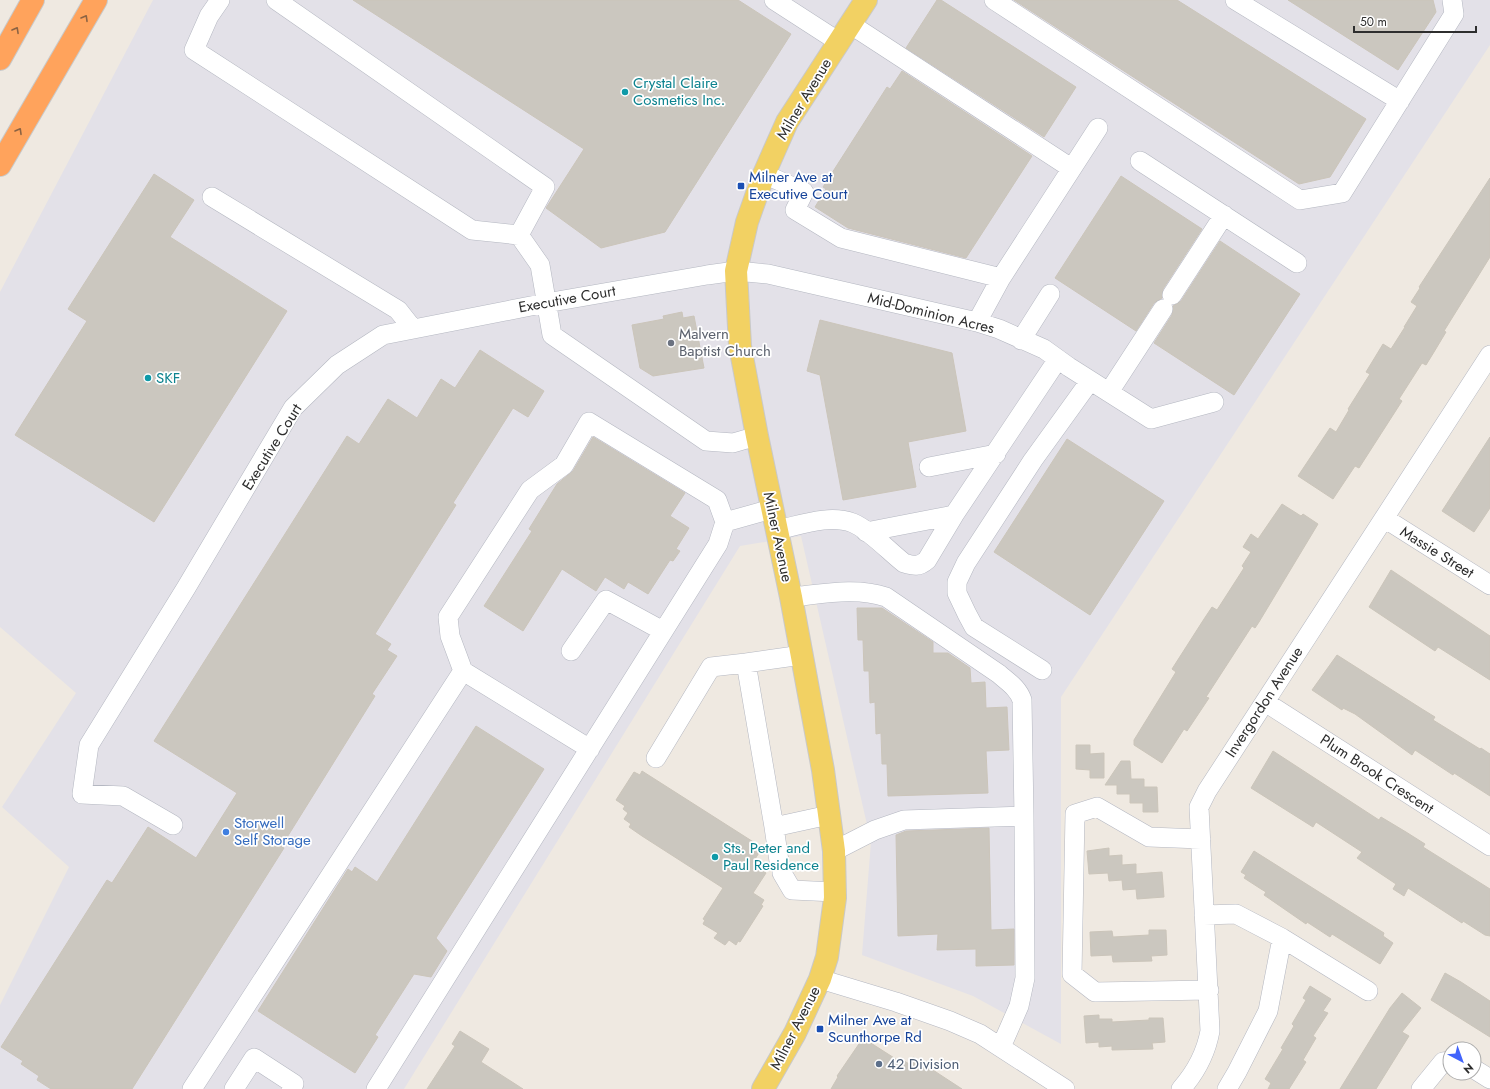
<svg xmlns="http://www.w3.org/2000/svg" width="1490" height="1089" font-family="Jost,sans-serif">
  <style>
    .industrial { fill: #e3e1e8 }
    .building { fill: #cbc7bf; stroke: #cbc5ba }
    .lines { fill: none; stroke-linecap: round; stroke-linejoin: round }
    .minor-casing { stroke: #b4b7c1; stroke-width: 20 }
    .major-casing { stroke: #c9c9c9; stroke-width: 24 }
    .highway-casing { stroke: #c9c9c9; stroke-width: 24 }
    .minor { stroke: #fff; stroke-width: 19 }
    .major { stroke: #f2d163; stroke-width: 22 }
    .highway { stroke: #ffa35c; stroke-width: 22 }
    .oneway { stroke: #8c6343 }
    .culture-dot { fill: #0f9aa8; stroke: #fff; stroke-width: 1.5 }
    .transit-dot { fill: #1a4fb4; stroke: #fff; stroke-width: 1.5 }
    .worship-dot { fill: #6b7280; stroke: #fff; stroke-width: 1.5 }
    .shop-dot { fill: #3f7fe0; stroke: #fff; stroke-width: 1.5 }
    .service-dot { fill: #5c6f8a; stroke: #fff; stroke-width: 1.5 }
    .labels { text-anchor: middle; stroke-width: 3.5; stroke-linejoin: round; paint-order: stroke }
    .culture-label { font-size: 15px; fill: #0d838f; stroke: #fff; text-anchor: start }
    .street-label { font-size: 15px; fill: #2e2e2e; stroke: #fff }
    .transit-label { font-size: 15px; fill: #164399; stroke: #fff; text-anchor: start }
    .worship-label { font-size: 15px; fill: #5b616d; stroke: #fff; text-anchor: start }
    .shop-label { font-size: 15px; fill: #366cbe; stroke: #fff; text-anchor: start }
    .service-label { font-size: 15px; fill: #4e5e75; stroke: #fff; text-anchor: start }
  </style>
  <rect width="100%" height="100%" fill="#efe9e1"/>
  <path class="industrial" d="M 153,0 L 1490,0 L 1490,45 L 1061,697 L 1061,1044 L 973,996 L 862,955 L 871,842 L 801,536 L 740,546 L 404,1089 L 0,1089 L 0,1005 L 69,867 L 2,807 L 76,693 L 0,627 L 0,292 Z"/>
  <path class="building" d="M 353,0 L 738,0 L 791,34 L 665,232 L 601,248 L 546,208 L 584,149 Z
    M 937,0 L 941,0 L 1076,87 L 1044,137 L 906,48 Z
    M 1014,0 L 1177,0 L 1366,119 L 1330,177 L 1299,184 Z
    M 1288,0 L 1433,0 L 1436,12 L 1398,70 Z
    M 902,71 L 1032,156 L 966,258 L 848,228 L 815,207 L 826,189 L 823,187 L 887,87 L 890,89 Z
    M 154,174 L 194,200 L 170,237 L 287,311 L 154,522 L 15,435 L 87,321 L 68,309 Z
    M 1121,176 L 1202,229 L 1163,289 L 1162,298 L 1154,303 L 1136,331 L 1055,278 Z
    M 1490,178 L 1490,257 L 1444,331 L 1446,332 L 1434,352 L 1426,365 L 1422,363 L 1399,399 L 1402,401 L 1359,468 L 1355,466 L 1333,499 L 1298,476 L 1330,428 L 1336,432 L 1349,410 L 1348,409 L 1370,374 L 1366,372 L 1383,344 L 1391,349 L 1405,327 L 1404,327 L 1417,306 L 1411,302 L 1420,288 L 1419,287 Z
    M 1220,241 L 1300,294 L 1234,395 L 1154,343 L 1172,315 L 1173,306 L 1181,301 Z
    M 682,312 L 683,318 L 694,316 L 704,368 L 653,376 L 640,368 L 632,325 L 664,319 L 663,316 Z
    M 820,320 L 952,353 L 966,431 L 908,442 L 916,487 L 843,500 L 820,375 L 807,371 Z
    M 480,350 L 544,391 L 528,417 L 513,408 L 453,503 L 456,505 L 375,634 L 391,644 L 387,650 L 397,656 L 372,694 L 375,696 L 281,847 L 284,848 L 132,1089 L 51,1089 L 37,1080 L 39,1076 L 21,1064 L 23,1061 L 1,1047 L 107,880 L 112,883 L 148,827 L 196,858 L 237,793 L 154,741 L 347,436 L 359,444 L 388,399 L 417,418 L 441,379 L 455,388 Z
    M 593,437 L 685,493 L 670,516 L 689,528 L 676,549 L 680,551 L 673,561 L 670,560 L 648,594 L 628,582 L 624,589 L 605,577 L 596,591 L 562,569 L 523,631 L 484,606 L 532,531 L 529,529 L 557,484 L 573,471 Z
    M 1490,437 L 1490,508 L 1474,532 L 1442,511 Z
    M 1067,439 L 1164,501 L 1090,615 L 994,552 Z
    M 1282,504 L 1301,516 L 1303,514 L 1318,524 L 1259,622 L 1255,628 L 1252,626 L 1206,697 L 1209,698 L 1187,731 L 1184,729 L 1162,763 L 1134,745 L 1134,740 L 1176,672 L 1172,669 L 1204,619 L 1212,607 L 1217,610 L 1244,568 L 1242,566 L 1251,552 L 1243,547 L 1251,534 L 1258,539 Z
    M 1391,570 L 1490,636 L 1490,680 L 1438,647 L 1435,651 L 1369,607 Z
    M 857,608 L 882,608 L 933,642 L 933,653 L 948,653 L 970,668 L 971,683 L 985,682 L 986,708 L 1007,707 L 1009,750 L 986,751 L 988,793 L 888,796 L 887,764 L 882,764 L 881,733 L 876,734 L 875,702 L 870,703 L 869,671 L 864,671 L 863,640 L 858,640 Z
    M 1337,655 L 1422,709 L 1435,717 L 1433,720 L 1480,749 L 1481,748 L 1490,754 L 1490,796 L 1454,773 L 1453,775 L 1415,750 L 1412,755 L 1355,714 L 1343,708 L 1342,710 L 1312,690 Z
    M 476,726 L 544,769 L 436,938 L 447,951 L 431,977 L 414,974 L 375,1035 L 378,1037 L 355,1073 L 258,1011 L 348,869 L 352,872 L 355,867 L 377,882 Z
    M 1076,745 L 1090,745 L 1090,754 L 1104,753 L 1104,778 L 1090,778 L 1090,770 L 1076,769 Z
    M 1273,751 L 1379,820 L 1381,817 L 1406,832 L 1425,844 L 1423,847 L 1490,889 L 1490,936 L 1485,935 L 1463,921 L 1462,923 L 1408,888 L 1404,896 L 1393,889 L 1396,884 L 1357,858 L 1362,852 L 1316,822 L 1313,827 L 1251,788 Z
    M 1121,761 L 1130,761 L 1131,779 L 1144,779 L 1144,787 L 1157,787 L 1158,812 L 1143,812 L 1143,803 L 1130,803 L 1130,794 L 1117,794 L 1117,785 L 1105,785 Z
    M 642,771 L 755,843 L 753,847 L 760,851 L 752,864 L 766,873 L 753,893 L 764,900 L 761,905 L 763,906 L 740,942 L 738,941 L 736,945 L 729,940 L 725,945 L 714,938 L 718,933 L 703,924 L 705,920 L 703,919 L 723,888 L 642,836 L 629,827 L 631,824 L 624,819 L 628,813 L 623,809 L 625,806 L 616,800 L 634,772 L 640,775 Z
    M 989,828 L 991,930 L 1014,929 L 1014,965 L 976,966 L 976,949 L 937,950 L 938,934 L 898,936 L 896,835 L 906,831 Z
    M 1109,848 L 1109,856 L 1122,855 L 1122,865 L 1136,864 L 1136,874 L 1162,872 L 1164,897 L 1137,899 L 1136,889 L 1123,890 L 1122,880 L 1109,881 L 1108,873 L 1089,874 L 1087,851 Z
    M 1254,851 L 1384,933 L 1383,936 L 1393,943 L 1380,964 L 1332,934 L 1330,937 L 1307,922 L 1306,924 L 1264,895 L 1266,892 L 1261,889 L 1244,878 L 1246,875 L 1241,872 Z
    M 1149,930 L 1166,930 L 1167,955 L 1151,956 L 1152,961 L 1113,962 L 1112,955 L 1091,956 L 1090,932 L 1112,931 L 1113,937 L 1149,935 Z
    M 1445,973 L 1461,982 L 1490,1001 L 1490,1037 L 1431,1000 Z
    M 1310,986 L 1331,999 L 1323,1011 L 1328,1013 L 1313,1036 L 1316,1038 L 1303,1060 L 1306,1062 L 1289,1089 L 1268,1089 L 1271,1083 L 1265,1079 L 1283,1049 L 1281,1048 L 1294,1026 L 1292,1024 L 1306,1000 L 1303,998 Z
    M 1402,993 L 1421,1008 L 1402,1032 L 1409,1036 L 1376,1089 L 1340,1089 L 1390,1008 Z
    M 1099,1015 L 1099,1019 L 1112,1019 L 1112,1022 L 1149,1020 L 1149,1018 L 1163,1018 L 1165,1042 L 1152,1043 L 1153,1049 L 1112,1050 L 1112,1046 L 1099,1047 L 1099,1042 L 1086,1043 L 1084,1016 Z
    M 460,1031 L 489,1049 L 481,1062 L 523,1089 L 427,1089 L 455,1046 L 452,1044 Z
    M 863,1038 L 902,1063 L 903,1060 L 909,1064 L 913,1057 L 962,1089 L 831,1089 L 838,1077 L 837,1076 Z"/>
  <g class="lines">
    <defs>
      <path id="minor" d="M 220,0 L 209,16 L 194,50 L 472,230 L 519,235
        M 276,0 L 545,187 L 519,235 L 540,265 L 552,335 L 706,441 L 733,443 L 757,436
        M 774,0 L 839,42
        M 994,0 L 1300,200 L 1342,193 L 1454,14 L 1452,0
        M 1235,0 L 1400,101
        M 850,24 L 1071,168
        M 1140,161 L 1297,263
        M 764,174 L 804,192 L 795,210 L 841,238 L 1001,278
        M 212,197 L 398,310 L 413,329
        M 1172,295 L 1224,215
        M 977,322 L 1001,278 L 1098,128
        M 1021,340 L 1050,294
        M 1109,392 L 1163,309
        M 929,467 L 996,454
        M 1384,518 L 1490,585
        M 777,530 C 801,525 829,514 853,523 C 868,529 891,553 904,563 C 914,566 919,567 927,560 L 954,515 L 1058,359
        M 866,532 L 954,515
        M 791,597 C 823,594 856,587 886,597 L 999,674 C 1008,682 1018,688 1022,700 L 1024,816
        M 571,651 L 606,600 L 663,631
        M 746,663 L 802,655
        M 1042,670 L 974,627 L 967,614 L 957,593 L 957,582 L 966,563 L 1033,460 L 1090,381
        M 463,671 L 450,636 L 448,617 L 530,490 L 564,465 L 589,422 L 717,500 L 725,522
        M 1265,702 L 1490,846
        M 656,758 L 711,667 L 746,663 L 774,827 L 829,815
        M 173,825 L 123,796 L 82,794 L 89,745 L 186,588 L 293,408 L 337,365 L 383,335 L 546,303 L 707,275 L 736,271 L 768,274 L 977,322 L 999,329 L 1044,349 L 1069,367 L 1151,419 L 1214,402
        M 774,827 L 779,861
        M 1201,839 L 1149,837 L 1097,807 L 1075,814 L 1072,974 L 1095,992 L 1209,990
        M 834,851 L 875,830 L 904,820 L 1024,816 L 1025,978 L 1019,1006 L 1001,1047
        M 782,873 L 792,890 L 835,892
        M 1204,915 L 1236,914 L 1282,938 L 1368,991
        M 820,979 L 896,1002 L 950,1021 L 980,1034 L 1065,1089
        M 1474,1069 L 1490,1079
        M 192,1089 L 463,671 L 590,749
        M 234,1089 L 254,1058 L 294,1084 L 291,1089
        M 376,1089 L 718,544 L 725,522 L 772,509
        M 1181,1089 C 1196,1072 1206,1053 1210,1031 L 1199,807 L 1207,791 L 1490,355
        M 1227,1089 L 1237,1072 L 1268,1011 L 1282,938
        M 1421,1089 L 1443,1062 L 1450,1061"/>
      <path id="major" d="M 763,1089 L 795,1033 L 820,979 L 827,957 L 835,898 L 834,851 L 823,770 L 791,597 L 757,436 L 740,346 L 736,271 L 747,222 L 764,174 L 787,122 L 866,0"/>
      <path id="highway" d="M 0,59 L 33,0
        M 0,165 L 96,0"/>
    </defs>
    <use href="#minor" class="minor-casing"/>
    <use href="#major" class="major-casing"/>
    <use href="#highway" class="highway-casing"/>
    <use href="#minor" class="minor"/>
    <use href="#major" class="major"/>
    <use href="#highway" class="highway"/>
  </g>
  <defs><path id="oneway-chevron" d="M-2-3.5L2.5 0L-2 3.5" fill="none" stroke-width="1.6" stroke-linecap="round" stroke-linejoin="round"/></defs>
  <g class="oneway">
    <use href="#oneway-chevron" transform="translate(85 18) rotate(-60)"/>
    <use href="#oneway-chevron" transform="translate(16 30) rotate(-61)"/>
    <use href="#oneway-chevron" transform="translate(19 131) rotate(-60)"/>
  </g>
  <g class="culture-dot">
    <circle cx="625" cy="92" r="4"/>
    <circle cx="148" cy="378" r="4"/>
    <circle cx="715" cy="857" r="4"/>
  </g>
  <g class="transit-dot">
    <rect x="737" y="182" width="8" height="8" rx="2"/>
    <rect x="816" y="1025" width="8" height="8" rx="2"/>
  </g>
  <circle class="worship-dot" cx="671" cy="343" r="4"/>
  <circle class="shop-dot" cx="226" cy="832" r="4"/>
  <circle class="service-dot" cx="879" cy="1064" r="4"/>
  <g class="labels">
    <g class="culture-label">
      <text x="633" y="88">Crystal Claire<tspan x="633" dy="17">Cosmetics Inc.</tspan></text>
      <text x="156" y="383">SKF</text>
      <text x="723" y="853">Sts. Peter and<tspan x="723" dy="17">Paul Residence</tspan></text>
    </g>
    <g class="street-label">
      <text transform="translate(804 99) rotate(-59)" y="5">Milner Avenue</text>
      <text transform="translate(567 299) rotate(-10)" y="5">Executive Court</text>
      <text transform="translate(931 313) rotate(14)" y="5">Mid-Dominion Acres</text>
      <text transform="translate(272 447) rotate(-58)" y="5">Executive Court</text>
      <text transform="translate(778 537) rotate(78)" y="5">Milner Avenue</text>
      <text transform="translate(1437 552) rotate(32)" y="5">Massie Street</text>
      <text transform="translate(1264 702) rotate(-57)" y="5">Invergordon Avenue</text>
      <text transform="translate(1377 774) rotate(33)" y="5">Plum Brook Crescent</text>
      <text transform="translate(795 1028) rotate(-63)" y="5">Milner Avenue</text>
    </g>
    <g class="transit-label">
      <text x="749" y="182">Milner Ave at<tspan x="749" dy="17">Executive Court</tspan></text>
      <text x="828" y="1025">Milner Ave at<tspan x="828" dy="17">Scunthorpe Rd</tspan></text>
    </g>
    <g class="worship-label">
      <text x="679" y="339">Malvern<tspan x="679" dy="17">Baptist Church</tspan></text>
    </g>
    <g class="shop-label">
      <text x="234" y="828">Storwell<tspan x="234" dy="17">Self Storage</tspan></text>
    </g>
    <g class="service-label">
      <text x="887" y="1069">42 Division</text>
    </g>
  </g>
  <g transform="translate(1462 1061) rotate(139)"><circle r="19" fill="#ffffff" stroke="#ababab"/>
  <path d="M0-3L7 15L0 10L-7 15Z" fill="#4264fb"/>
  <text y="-6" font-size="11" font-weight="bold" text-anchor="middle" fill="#2e2e2e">N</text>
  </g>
  <path d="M1354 26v6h122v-6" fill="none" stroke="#2e2e2e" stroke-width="2"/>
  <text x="1360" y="26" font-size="12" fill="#2e2e2e" stroke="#ffffff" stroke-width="3" paint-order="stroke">50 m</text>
</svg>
